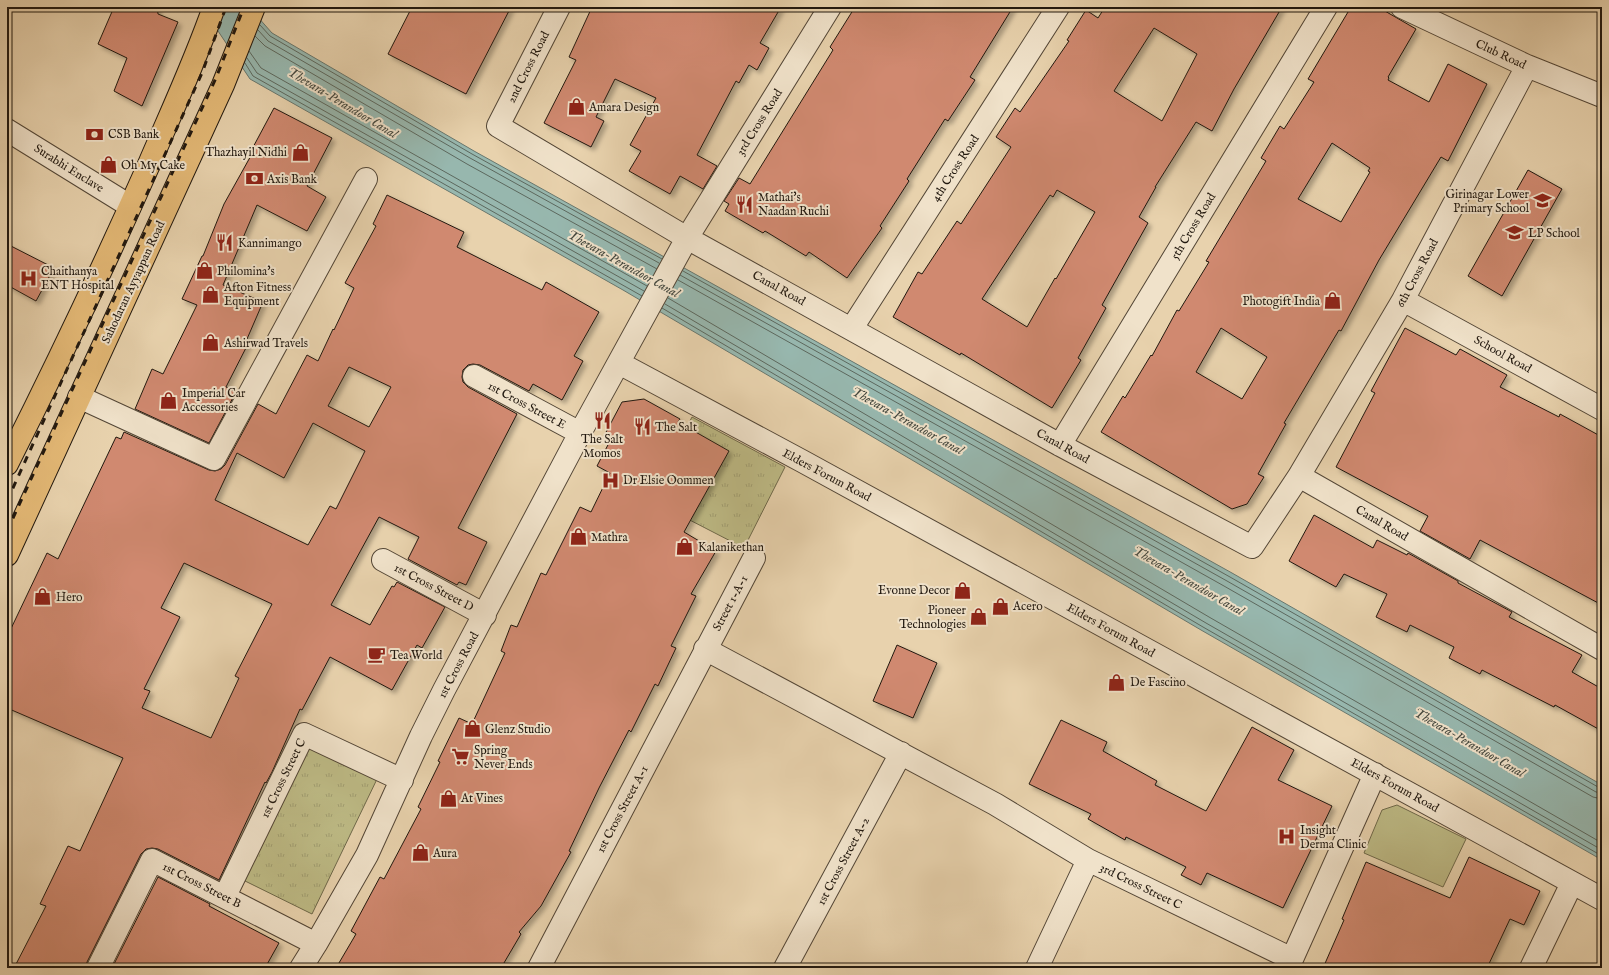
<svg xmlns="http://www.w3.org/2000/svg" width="1609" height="975" font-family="'IM FELL English',serif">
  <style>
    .grass { fill: #bdba85; stroke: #6f694a }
    .park { fill: url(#park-tufts); stroke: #6f694a }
    .water { fill: #97b7ae; stroke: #68776e }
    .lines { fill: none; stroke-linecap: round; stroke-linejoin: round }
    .shore { stroke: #5c685e; stroke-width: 1 }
    .building { fill: #d08970; stroke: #21180f; fill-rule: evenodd; filter: url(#shadow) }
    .street-casing { stroke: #534636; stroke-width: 24 }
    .primary-casing { stroke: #21180f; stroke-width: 24 }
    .street { stroke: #f0e2ca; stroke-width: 22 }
    .primary { stroke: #e4b976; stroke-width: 22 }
    .rail { stroke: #21180f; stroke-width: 3; stroke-dasharray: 7 7; stroke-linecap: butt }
    .labels { text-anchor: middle; stroke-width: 4; stroke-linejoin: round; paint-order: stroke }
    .street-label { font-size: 12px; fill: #21180f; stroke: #f0e2ca }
    .poi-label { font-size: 12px; fill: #21180f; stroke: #f0e2ca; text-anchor: start }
    .water-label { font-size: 13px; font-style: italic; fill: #44483f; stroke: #f0e2ca }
  </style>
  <defs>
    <pattern id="park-tufts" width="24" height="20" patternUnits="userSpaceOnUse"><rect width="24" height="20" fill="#bdba85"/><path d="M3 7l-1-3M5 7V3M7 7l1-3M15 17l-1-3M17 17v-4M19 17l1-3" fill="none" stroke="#a29f72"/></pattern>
    <filter id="shadow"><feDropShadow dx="3.5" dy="3.5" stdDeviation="2" flood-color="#0004"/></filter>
  </defs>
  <rect width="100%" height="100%" fill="#e8d2ad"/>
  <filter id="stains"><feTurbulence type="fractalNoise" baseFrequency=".005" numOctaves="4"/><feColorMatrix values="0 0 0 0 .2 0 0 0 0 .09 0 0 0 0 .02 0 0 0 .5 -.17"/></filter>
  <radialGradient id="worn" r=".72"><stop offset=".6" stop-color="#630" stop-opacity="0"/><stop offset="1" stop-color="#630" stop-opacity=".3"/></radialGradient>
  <path class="grass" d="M 1397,805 L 1466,839 L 1443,887 L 1364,853 L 1382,810 Z"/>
  <path class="park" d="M 692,417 L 785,467 L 744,548 L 649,499 Z
    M 307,744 L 378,777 L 312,914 L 241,879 Z"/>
  <path class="water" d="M 202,7 L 249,7 L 272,33 L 474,151 L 1232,573 L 1602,785 L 1602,860 L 1201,630 L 623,290 L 250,79 Z"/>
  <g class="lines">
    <path class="shore" d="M 260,25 L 270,36 L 472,154 L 662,259
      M 258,30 L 268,41 L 470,158 L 659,263
      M 255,36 L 265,46 L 467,164 L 657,269
      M 249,51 L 261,68 L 647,286
      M 247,58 L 257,73 L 644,291
      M 245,63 L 253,76 L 642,296
      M 683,271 L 1230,577 L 1598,787 L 1602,788
      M 680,275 L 1227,581 L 1596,792 L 1602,793
      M 678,280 L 1224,586 L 1593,797 L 1602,799
      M 668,298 L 1209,617 L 1602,843
      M 665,304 L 1206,623 L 1602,850
      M 662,308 L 1203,627 L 1602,856"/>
  </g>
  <path class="building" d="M 114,7 L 157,7 L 158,14 L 178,22 L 142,106 L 114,91 L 127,58 L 98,44 Z
    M 412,7 L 511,7 L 466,94 L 388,54 Z
    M 592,7 L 781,7 L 760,43 L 769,48 L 757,70 L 749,65 L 739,83 L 736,81 L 697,155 L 717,166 L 703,189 L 680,176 L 670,194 L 629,171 L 641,151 L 630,145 L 656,98 L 615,79 L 596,117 L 604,121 L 591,147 L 544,123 L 576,60 L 569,57 Z
    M 855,7 L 1013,7 L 970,77 L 975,80 L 948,121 L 945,119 L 907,179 L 909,181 L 880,226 L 882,228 L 847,278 L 809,252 L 806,256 L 765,231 L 763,233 L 725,211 L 729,204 L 724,201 L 739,178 L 750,184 L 833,50 L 830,47 Z
    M 1105,7 L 1282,7 L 1234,89 L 1212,131 L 1196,122 L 1155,187 L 1156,187 L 1139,217 L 1148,223 L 1102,305 L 1106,308 L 1078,358 L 1081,360 L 1052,408 L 961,353 L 960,355 L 893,317 L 918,272 L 922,274 L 957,221 L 961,224 L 1011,147 L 996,137 L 1015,108 L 1020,112 L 1069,41 L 1067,40 L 1086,10 L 1098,18 ZM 1154,28 L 1197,54 L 1162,121 L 1114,91 ZM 1057,190 L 1095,212 L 1056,279 L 1055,278 L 1027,327 L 982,299 L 1050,195 L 1053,197 Z
    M 1351,7 L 1378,7 L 1416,29 L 1388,77 L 1389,78 L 1388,80 L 1429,102 L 1448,64 L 1487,84 L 1448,161 L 1441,157 L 1379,260 L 1341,331 L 1339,330 L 1284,423 L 1286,424 L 1258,474 L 1264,477 L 1247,504 L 1232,509 L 1101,432 L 1123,396 L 1125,398 L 1151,355 L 1152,356 L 1177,310 L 1179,311 L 1209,262 L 1206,261 L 1266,161 L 1261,158 L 1280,126 L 1284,129 L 1314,82 L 1308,79 ZM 1332,143 L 1370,168 L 1368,171 L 1370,172 L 1341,222 L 1298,199 ZM 1221,328 L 1267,357 L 1242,399 L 1196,372 Z
    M 274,108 L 332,138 L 307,186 L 326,197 L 307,231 L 257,205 L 223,285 L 263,302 L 247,339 L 250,340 L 226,387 L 236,392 L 209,443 L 135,409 L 152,369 L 163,374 L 197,305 L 182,299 L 202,256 L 203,256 L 224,204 L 253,152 L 251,151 Z
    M 1528,170 L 1562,189 L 1502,296 L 1468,276 Z
    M 387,195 L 464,232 L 457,247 L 542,290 L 546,282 L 599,312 L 574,356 L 583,361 L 562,400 L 533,384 L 529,391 L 480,365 L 473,364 L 468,365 L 463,370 L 462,377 L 463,382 L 468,387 L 517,414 L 458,528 L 487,542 L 466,585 L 459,582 L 457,585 L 408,559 L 419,537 L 379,517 L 331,605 L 370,625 L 392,586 L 394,587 L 397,582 L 445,607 L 422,648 L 417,645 L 392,690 L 330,657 L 302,710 L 300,709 L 272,772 L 266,783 L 265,782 L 219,880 L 158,849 L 152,848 L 146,849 L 141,854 L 87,962 L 86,968 L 14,968 L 46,906 L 40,904 L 68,846 L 80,851 L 123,758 L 7,708 L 7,637 L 47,553 L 58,559 L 116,437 L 121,439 L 124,432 L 209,470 L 215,471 L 221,469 L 225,465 L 258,404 L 276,414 L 307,355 L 318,361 L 333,329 L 334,330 L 354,288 L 345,283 L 376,226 L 373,224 ZM 349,367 L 391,387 L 369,427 L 328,406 ZM 313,423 L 365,451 L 336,509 L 330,506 L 308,545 L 215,500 L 237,453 L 284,478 ZM 184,563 L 272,604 L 235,676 L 239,678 L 211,738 L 142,708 L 150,691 L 144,689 L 180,617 L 161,608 Z
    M 7,244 L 54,268 L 36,301 L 7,285 Z
    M 1405,328 L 1456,355 L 1460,349 L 1507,375 L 1500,387 L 1559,417 L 1560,414 L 1602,437 L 1602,605 L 1480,540 L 1470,559 L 1420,531 L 1428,516 L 1336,467 L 1375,393 L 1371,391 Z
    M 644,399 L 680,419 L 678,422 L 729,451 L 684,532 L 716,551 L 691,594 L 696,596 L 671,646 L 676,648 L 658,686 L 655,684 L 631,732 L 629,730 L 599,788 L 569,851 L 571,852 L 541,906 L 519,932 L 521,934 L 501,968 L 336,968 L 356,934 L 351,931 L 380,877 L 384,879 L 421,809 L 418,807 L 440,762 L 438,761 L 459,718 L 472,724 L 505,653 L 501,651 L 511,625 L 517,627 L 541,573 L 546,575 L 580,507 L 591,512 L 610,473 L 597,466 L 611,439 L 604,436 L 622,402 Z
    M 1314,515 L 1373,548 L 1377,540 L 1407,555 L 1408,553 L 1458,581 L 1458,583 L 1512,612 L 1509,617 L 1582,655 L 1572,672 L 1602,689 L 1602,731 L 1555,705 L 1554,707 L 1482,670 L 1480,674 L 1449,658 L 1454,647 L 1410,625 L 1407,632 L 1376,617 L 1387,594 L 1344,574 L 1336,587 L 1289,561 Z
    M 897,645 L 937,663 L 913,718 L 873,701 Z
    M 1061,720 L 1107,742 L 1103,751 L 1157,781 L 1155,785 L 1206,811 L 1252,727 L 1294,750 L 1278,780 L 1332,806 L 1283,908 L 1207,873 L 1201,885 L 1181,875 L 1186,867 L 1126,837 L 1125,840 L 1088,819 L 1091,814 L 1029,784 Z
    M 1469,857 L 1540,891 L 1524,925 L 1510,919 L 1487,968 L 1323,968 L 1344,920 L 1342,919 L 1366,862 L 1450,898 Z
    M 158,877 L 210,904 L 209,906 L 279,943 L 265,968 L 112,968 Z"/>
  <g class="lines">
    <defs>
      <path id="street" d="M 559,7 L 498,126 L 687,238 L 1060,445 L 1252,547 L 1299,476 L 1602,649
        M 1402,7 L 1527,66 L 1602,96
        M 7,130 L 130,206
        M 1403,300 L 1602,409
        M 852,328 L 1058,7
        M 619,363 L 802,461 L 1602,899
        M 474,376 L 580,433
        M 79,397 L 214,459 L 366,179
        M 1060,445 L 1326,7
        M 1299,476 L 1403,300 L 1527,66
        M 383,560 L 485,615
        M 705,649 L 995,804 L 1088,860 L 1292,959
        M 225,896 L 304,734 L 402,780
        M 98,968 L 152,860 L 316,944
        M 301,968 L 316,944 L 367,855 L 421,736 L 444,690 L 580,433 L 687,238 L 830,7
        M 539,968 L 754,558
        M 785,968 L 901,753
        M 1037,968 L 1088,860
        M 1288,968 L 1375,774
        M 1531,968 L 1572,883"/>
      <path id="primary" d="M 7,464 C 56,367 103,268 147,169 C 170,115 195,62 214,7
        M 7,555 L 223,85 L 254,7"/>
    </defs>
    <use href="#street" class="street-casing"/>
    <use href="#primary" class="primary-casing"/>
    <use href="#street" class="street"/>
    <use href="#primary" class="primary"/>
    <path class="rail" d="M 7,501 L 202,73 L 226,7
      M 7,531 L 216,78 L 244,7"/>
  </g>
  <defs>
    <symbol id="shop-bare" viewBox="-9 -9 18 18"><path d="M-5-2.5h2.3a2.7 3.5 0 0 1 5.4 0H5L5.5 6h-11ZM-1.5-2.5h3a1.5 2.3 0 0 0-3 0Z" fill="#8f2418" stroke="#f0e2ca" stroke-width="2.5" paint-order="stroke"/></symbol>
    <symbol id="bank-bare" viewBox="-9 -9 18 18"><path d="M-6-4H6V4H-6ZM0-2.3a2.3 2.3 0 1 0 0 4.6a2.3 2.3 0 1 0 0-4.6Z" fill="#8f2418" stroke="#f0e2ca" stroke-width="2.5" paint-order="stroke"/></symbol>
    <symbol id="school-bare" viewBox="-9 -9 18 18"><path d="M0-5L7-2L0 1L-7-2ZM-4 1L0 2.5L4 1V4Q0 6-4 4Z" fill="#8f2418" stroke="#f0e2ca" stroke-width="2.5" paint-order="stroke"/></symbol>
    <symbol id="restaurant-bare" viewBox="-9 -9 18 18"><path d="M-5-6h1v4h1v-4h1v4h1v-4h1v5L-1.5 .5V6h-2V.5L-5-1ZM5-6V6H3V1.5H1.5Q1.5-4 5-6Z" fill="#8f2418" stroke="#f0e2ca" stroke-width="2.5" paint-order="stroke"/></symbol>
    <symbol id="hospital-bare" viewBox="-9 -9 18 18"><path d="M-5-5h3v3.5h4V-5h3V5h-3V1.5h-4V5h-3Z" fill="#8f2418" stroke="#f0e2ca" stroke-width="2.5" paint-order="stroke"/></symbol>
    <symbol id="cafe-bare" viewBox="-9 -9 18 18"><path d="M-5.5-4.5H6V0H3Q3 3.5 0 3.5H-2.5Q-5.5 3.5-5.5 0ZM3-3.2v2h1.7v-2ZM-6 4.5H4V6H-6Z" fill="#8f2418" stroke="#f0e2ca" stroke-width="2.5" paint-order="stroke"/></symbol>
    <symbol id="supermarket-bare" viewBox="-9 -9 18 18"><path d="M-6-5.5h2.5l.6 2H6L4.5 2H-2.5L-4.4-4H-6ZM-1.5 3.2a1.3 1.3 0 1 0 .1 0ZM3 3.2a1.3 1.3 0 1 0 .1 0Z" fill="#8f2418" stroke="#f0e2ca" stroke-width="2.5" paint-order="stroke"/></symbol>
  </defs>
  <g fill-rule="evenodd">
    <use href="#shop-bare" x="564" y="94" width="25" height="25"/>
    <use href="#bank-bare" x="82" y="122" width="25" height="25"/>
    <use href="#shop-bare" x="288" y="140" width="25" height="25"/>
    <use href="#shop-bare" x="96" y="152" width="25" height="25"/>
    <use href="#bank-bare" x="242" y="166" width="25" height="25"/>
    <use href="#school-bare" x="1530" y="188" width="25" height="25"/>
    <use href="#restaurant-bare" x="732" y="192" width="25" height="25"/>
    <use href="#school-bare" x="1502" y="220" width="25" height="25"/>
    <use href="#restaurant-bare" x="212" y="230" width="25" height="25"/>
    <use href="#shop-bare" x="192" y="258" width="25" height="25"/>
    <use href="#hospital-bare" x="16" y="266" width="25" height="25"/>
    <use href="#shop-bare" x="198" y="282" width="25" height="25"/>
    <use href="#shop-bare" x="1320" y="288" width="25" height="25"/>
    <use href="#shop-bare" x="198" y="330" width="25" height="25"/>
    <use href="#shop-bare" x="156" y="388" width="25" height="25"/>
    <use href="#restaurant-bare" x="590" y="408" width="25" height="25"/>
    <use href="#restaurant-bare" x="630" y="414" width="25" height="25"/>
    <use href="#hospital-bare" x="598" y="468" width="25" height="25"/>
    <use href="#shop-bare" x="566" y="524" width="25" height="25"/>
    <use href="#shop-bare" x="672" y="534" width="25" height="25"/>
    <use href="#shop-bare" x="950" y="578" width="25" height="25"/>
    <use href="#shop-bare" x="30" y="584" width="25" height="25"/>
    <use href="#shop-bare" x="988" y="594" width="25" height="25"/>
    <use href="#shop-bare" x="966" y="604" width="25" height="25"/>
    <use href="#cafe-bare" x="364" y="642" width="25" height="25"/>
    <use href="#shop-bare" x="1104" y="670" width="25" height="25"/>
    <use href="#shop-bare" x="460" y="716" width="25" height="25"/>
    <use href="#supermarket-bare" x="448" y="744" width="25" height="25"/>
    <use href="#shop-bare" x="436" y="786" width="25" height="25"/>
    <use href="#hospital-bare" x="1274" y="824" width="25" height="25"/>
    <use href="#shop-bare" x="408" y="840" width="25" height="25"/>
  </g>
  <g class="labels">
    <g class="street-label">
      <text transform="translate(1501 54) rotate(25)" y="4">Club Road</text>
      <text transform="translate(528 67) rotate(-63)" y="4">2nd Cross Road</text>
      <text transform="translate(759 122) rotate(-58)" y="4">3rd Cross Road</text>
      <text transform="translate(69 168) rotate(32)" y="4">Surabhi Enclave</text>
      <text transform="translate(955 168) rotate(-57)" y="4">4th Cross Road</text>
      <text transform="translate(1193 226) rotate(-59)" y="4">5th Cross Road</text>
      <text transform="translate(1417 273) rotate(-62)" y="4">6th Cross Road</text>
      <text transform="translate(133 282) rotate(-65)" y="4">Sahodaran Ayyappan Road</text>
      <text transform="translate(779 288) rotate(29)" y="4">Canal Road</text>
      <text transform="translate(1503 354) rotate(29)" y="4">School Road</text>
      <text transform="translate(527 405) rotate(28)" y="4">1st Cross Street E</text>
      <text transform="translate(1063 446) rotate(29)" y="4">Canal Road</text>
      <text transform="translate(827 475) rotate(28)" y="4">Elders Forum Road</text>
      <text transform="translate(1382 523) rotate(30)" y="4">Canal Road</text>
      <text transform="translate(434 587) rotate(28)" y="4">1st Cross Street D</text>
      <text transform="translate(730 603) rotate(-62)" y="4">Street 1-A-1</text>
      <text transform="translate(1111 630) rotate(29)" y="4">Elders Forum Road</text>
      <text transform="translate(458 665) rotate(-62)" y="4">1st Cross Road</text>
      <text transform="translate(283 778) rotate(-64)" y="4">1st Cross Street C</text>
      <text transform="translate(1395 785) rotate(29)" y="4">Elders Forum Road</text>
      <text transform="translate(622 809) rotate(-62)" y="4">1st Cross Street A-1</text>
      <text transform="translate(843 861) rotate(-62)" y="4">1st Cross Street A-2</text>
      <text transform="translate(202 885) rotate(27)" y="4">1st Cross Street B</text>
      <text transform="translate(1141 886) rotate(26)" y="4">3rd Cross Street C</text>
    </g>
    <g class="poi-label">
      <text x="589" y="111">Amara Design</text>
      <text x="108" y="138">CSB Bank</text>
      <text x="287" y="156" text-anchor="end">Thazhayil Nidhi</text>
      <text x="121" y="169">Oh My Cake</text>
      <text x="267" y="183">Axis Bank</text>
      <text x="1529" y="198" text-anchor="end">Girinagar Lower<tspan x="1529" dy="14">Primary School</tspan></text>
      <text x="758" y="201">Mathai's<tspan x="758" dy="14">Naadan Ruchi</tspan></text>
      <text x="1528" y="237">LP School</text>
      <text x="238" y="247">Kannimango</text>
      <text x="41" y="275">Chaithanya<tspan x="41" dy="14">ENT Hospital</tspan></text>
      <text x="217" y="275">Philomina's</text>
      <text x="224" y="291">Afton Fitness<tspan x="224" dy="14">Equipment</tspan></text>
      <text x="1320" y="305" text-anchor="end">Photogift India</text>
      <text x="224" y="347">Ashirwad Travels</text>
      <text x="182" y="397">Imperial Car<tspan x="182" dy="14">Accessories</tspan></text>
      <text x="655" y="431">The Salt</text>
      <text x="602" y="443" text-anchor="middle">The Salt<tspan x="602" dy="14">Momos</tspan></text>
      <text x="623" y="484">Dr Elsie Oommen</text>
      <text x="591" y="541">Mathra</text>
      <text x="698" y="551">Kalanikethan</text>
      <text x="950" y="594" text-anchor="end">Evonne Decor</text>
      <text x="56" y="601">Hero</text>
      <text x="1013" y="610">Acero</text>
      <text x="966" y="614" text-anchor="end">Pioneer<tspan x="966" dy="14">Technologies</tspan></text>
      <text x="390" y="659">Tea World</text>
      <text x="1130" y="686">De Fascino</text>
      <text x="485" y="733">Glenz Studio</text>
      <text x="474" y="754">Spring<tspan x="474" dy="14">Never Ends</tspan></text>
      <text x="461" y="802">At Vines</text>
      <text x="1300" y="834">Insight<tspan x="1300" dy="14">Derma Clinic</tspan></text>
      <text x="433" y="857">Aura</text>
    </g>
    <g class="water-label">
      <text transform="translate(343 102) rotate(31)" y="5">Thevara-Perandoor Canal</text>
      <text transform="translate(624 263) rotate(29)" y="5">Thevara-Perandoor Canal</text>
      <text transform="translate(908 420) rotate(29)" y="5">Thevara-Perandoor Canal</text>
      <text transform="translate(1189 580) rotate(30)" y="5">Thevara-Perandoor Canal</text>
      <text transform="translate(1470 742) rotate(30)" y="5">Thevara-Perandoor Canal</text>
    </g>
  </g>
  <rect width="1609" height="975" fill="none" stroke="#e8d2ad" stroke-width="24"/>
  <rect x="8" y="8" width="1593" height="959" fill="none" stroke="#21180f" stroke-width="2"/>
  <rect x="12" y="12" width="1585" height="951" fill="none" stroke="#21180f"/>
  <rect width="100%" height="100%" filter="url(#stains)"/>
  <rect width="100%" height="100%" fill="url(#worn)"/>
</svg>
